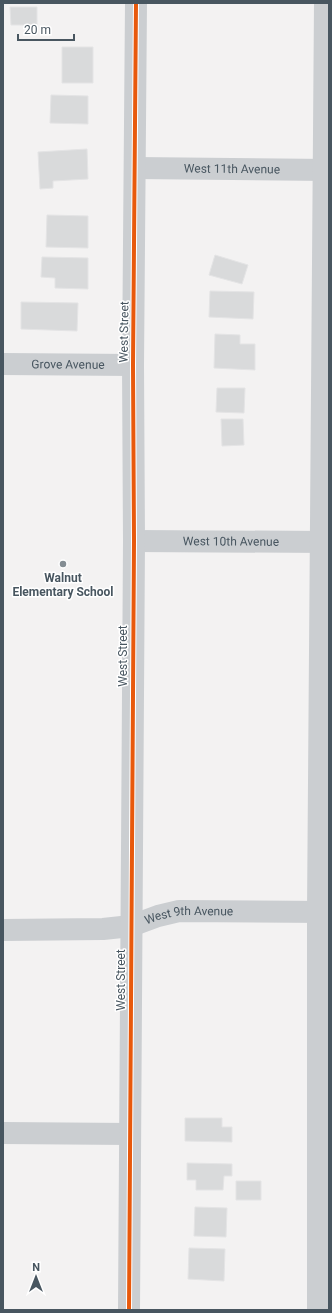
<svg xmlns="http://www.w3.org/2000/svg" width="332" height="1313" font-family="Roboto,sans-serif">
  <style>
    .building { fill: #d9dadb; stroke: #e4e4e5 }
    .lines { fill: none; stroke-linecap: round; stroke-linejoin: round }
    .minor { stroke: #cbced1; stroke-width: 22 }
    .cycleway-casing { stroke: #fff; stroke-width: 6 }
    .cycleway { stroke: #e8590c; stroke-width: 4 }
    .poi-dot { fill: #848d93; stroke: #fff; stroke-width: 1.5 }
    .labels { text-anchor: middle; stroke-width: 3; stroke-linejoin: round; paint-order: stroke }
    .street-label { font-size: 12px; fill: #485660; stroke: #fff }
    .poi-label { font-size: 12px; font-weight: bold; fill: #485660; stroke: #fff }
  </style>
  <rect width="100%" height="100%" fill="#f3f2f2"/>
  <path class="building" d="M 10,7 L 37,7 L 37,25 L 11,25 Z
    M 62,47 L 93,47 L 93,83 L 62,83 Z
    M 51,95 L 88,96 L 88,124 L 50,123 Z
    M 87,149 L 88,179 L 53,181 L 53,188 L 40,189 L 38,152 Z
    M 47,215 L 88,216 L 88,248 L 46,247 Z
    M 215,255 L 248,265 L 242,284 L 209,275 Z
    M 42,257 L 88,258 L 88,289 L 55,288 L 55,278 L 41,277 Z
    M 210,291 L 254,292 L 253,319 L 209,317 Z
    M 21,302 L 78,303 L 77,331 L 21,329 Z
    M 215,334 L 240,335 L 240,344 L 255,344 L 255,370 L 214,368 Z
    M 217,388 L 245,388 L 244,413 L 216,412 Z
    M 221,419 L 243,419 L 244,445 L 222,446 Z
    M 185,1118 L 222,1118 L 222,1127 L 232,1127 L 232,1142 L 185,1141 Z
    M 187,1163 L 232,1164 L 232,1176 L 224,1176 L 223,1190 L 196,1190 L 196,1180 L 187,1180 Z
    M 236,1181 L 261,1181 L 261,1200 L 236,1200 Z
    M 195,1207 L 227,1208 L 226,1237 L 194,1236 Z
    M 189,1248 L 225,1249 L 224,1281 L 188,1279 Z"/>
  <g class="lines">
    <g class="minor">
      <path id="s1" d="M 136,168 L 329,170"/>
      <path id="s2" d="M 3,364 L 133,365"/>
      <path id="s3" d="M 134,541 L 329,542"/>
      <path id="s4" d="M 3,930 L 103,929 L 131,926 L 158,916 L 179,911 L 329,912"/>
      <path d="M 3,1133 L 130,1134"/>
      <path d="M 129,1310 L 134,541 L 133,365 L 136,3"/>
      <path d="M 318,1310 L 318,912 L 325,3"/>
    </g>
    <defs>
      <path id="cycleway" d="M 129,1310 L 134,541 L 133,365 L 136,3"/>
    </defs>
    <use href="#cycleway" class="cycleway-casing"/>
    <use href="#cycleway" class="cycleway"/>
  </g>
  <circle class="poi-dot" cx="63" cy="564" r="4"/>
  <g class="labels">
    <g class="street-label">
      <text dy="4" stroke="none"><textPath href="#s1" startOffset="96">West 11th Avenue</textPath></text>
      <text transform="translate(124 332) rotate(-89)" y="4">West Street</text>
      <text dy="4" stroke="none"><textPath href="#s2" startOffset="65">Grove Avenue</textPath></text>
      <text dy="4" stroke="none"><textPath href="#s3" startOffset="97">West 10th Avenue</textPath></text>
      <text transform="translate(123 656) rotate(-90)" y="4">West Street</text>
      <text dy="4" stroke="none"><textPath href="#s4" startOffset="188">West 9th Avenue</textPath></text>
      <text transform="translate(121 980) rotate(-90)" y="4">West Street</text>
    </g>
    <g class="poi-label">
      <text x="63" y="582">Walnut<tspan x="63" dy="14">Elementary School</tspan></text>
    </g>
  </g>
  <rect width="332" height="1313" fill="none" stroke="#485660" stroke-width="8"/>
  <g transform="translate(36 1277)" stroke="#ffffff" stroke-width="3" paint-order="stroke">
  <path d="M0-3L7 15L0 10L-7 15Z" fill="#485660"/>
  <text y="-6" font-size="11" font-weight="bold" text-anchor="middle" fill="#485660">N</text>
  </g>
  <path d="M18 34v6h56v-6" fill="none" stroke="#485660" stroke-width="2"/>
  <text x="24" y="34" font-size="12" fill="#485660" stroke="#ffffff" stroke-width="3" paint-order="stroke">20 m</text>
</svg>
